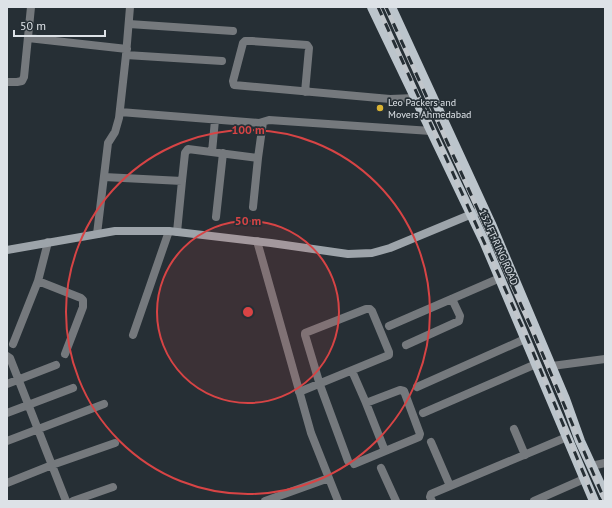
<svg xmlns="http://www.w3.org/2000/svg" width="612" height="508" font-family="'PT Sans',sans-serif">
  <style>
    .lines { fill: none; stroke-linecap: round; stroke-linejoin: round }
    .street { stroke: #75797d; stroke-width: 8 }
    .secondary { stroke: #9da4aa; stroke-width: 8 }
    .primary { stroke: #bcc5cc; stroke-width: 10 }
    .rail-casing { stroke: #c1c6cb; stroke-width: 4.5 }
    .rail { stroke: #262f35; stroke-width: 3; stroke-dasharray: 9; stroke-linecap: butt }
    .ring { fill: none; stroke: #d74445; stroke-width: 2 }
    .poi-dot { fill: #dab333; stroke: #262f35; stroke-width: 1.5 }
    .labels { text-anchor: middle; stroke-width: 3.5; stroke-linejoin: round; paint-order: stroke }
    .poi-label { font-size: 10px; fill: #dde2e7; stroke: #262f35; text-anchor: start }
    .street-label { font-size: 10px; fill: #dde2e7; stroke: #262f35 }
    .centre { fill: #d74445; stroke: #262f35; stroke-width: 2 }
    .ring-label { font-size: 12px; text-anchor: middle; font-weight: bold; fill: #d74445; stroke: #262f35; stroke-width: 3.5; stroke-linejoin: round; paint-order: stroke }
  </style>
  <rect width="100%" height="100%" fill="#262f35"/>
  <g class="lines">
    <path class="street" d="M 129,24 L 233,31
      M 28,38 L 127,49
      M 126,55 L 222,61
      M 7,82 L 17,82 L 22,81 L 24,77 L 31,7
      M 305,92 L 309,48 L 307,45 L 252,41 L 245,41 L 243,43 L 233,81 L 234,85 L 390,99 L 415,98
      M 120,112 L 259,123 L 269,120 L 431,131
      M 212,152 L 215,120
      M 258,158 L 263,122
      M 104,177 L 182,181 L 177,232
      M 182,181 L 185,153 L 188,149 L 258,158 L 253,207
      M 216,217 L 223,153
      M 97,234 L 108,143 L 115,132 L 119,118 L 126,55 L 130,7
      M 257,241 L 311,433 L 338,501
      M 38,281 L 81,298 L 83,300 L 83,307 L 65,354
      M 389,326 L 500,278
      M 133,335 L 169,231
      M 13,344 L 38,281 L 48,242
      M 406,345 L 459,321 L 460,316 L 452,299
      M 7,356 L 10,358 L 66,501
      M 552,366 L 605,359
      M 352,371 L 366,403 L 400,390 L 404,391 L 420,434 L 419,437 L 354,464
      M 7,384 L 56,365
      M 417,387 L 525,339
      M 299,392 L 389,355 L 389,352 L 372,311 L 370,309 L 366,309 L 305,333 L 305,335 L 320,385 L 348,461
      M 366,403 L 385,451
      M 7,413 L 73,388
      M 423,413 L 536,364
      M 514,429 L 525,455
      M 7,441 L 104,404
      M 431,442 L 450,486
      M 591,466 L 605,463
      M 381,468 L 396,501
      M 7,483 L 52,465 L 115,443
      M 73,501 L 113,487
      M 265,501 L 329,478
      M 432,501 L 430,497 L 431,494 L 567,437
      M 534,501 L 584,479"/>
    <path class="secondary" d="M 7,250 L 115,231 L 169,231 L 271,243 L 348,254 L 372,253 L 390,248 L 484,209"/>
    <path class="primary" d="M 372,7 L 484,241 L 594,501
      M 391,7 L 491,224 L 565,399 L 580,441 L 605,495"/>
    <defs>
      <path id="rail" d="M 378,7 L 525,333 L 595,501
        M 386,7 L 532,329 L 605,501"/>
    </defs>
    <use href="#rail" class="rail-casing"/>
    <use href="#rail" class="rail"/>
  </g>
  <circle cx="248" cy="312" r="91" fill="#d74445" fill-opacity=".12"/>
  <g class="ring">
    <circle cx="248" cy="312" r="91"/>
    <circle cx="248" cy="312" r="182"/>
  </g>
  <circle class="poi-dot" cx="380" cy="108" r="4"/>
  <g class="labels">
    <g class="poi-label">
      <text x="388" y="106">Leo Packers and<tspan x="388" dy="12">Movers Ahmedabad</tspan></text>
    </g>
    <g class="street-label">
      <text transform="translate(499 247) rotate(66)" y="4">132 FT. RING ROAD</text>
    </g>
  </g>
  <circle cx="248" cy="312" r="6" class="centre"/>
  <g class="ring-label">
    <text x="248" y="134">100 m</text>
    <text x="248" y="225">50 m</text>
  </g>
  <rect width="612" height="508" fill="none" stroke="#dde2e7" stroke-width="16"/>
  <path d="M14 30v6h91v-6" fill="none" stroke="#dde2e7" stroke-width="2"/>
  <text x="20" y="30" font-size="12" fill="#dde2e7" stroke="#262f35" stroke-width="3" paint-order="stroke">50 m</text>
</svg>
